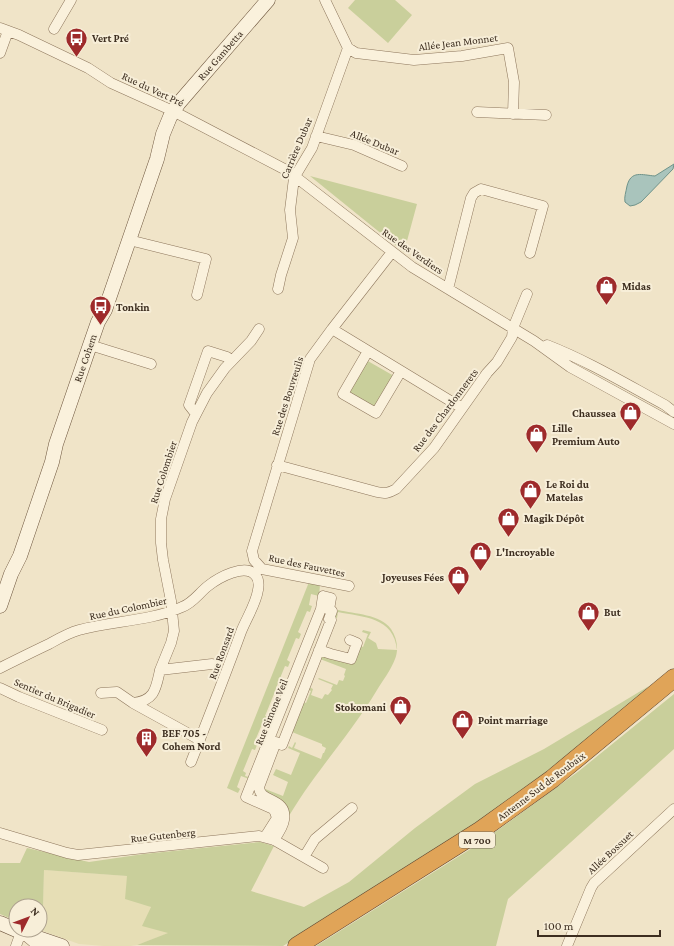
<svg xmlns="http://www.w3.org/2000/svg" width="674" height="946" font-family="'Crimson Pro',serif">
  <style>
    .farmland { fill: #e6deb5 }
    .green { fill: #c9cf9b }
    .water { fill: #a9c4bc; stroke: #6f938a }
    .lines { fill: none; stroke-linecap: round; stroke-linejoin: round }
    .street-casing { stroke: #8d765c; stroke-width: 11 }
    .secondary-casing { stroke: #6f573f; stroke-width: 15 }
    .highway-casing { stroke: #5b4430; stroke-width: 19 }
    .street { stroke: #faf1dc; stroke-width: 10 }
    .secondary { stroke: #faf1dc; stroke-width: 14 }
    .highway { stroke: #e0a458; stroke-width: 18 }
    .labels { text-anchor: middle; stroke-width: 4; stroke-linejoin: round; paint-order: stroke }
    .shield { fill: #f7eed8; stroke: #756857; stroke-width: 1 }
    .shield-label { font-size: 10px; font-weight: bold; fill: #3d2e20 }
    .poi-label { font-size: 11px; font-weight: bold; fill: #3d2e20; stroke: #f7eed8; text-anchor: start }
    .street-label { font-size: 11px; fill: #3d2e20; stroke: #f7eed8 }
  </style>
  <rect width="100%" height="100%" fill="#f0e4c8"/>
  <path class="farmland" d="M 44,870 L 128,876 L 169,933 L 137,945 L 130,946 L 104,946 L 79,944 L 40,930 L 40,912 L 43,908 Z"/>
  <path class="green" d="M 355,0 L 395,0 L 412,15 L 388,43 L 348,8 Z
    M 310,176 L 417,204 L 404,252 Z
    M 366,360 L 394,376 L 377,406 L 372,408 L 350,394 L 348,389 Z
    M 309,582 L 320,585 L 319,596 L 311,594 L 309,605 L 312,606 L 310,612 L 307,611 L 298,632 L 301,634 L 299,639 L 296,638 L 287,660 L 290,662 L 288,667 L 285,666 L 276,688 L 279,690 L 277,695 L 274,694 L 265,716 L 268,717 L 266,723 L 263,722 L 254,743 L 257,745 L 255,750 L 252,749 L 243,771 L 246,773 L 245,776 L 252,778 L 252,780 L 241,776 L 237,787 L 240,789 L 238,793 L 227,788 Z
    M 338,610 C 355,614 380,614 391,629 C 397,638 399,649 395,659 C 391,670 383,680 377,690 C 349,737 311,776 285,823 L 260,787 L 283,796 L 288,782 L 273,775 L 276,769 L 291,775 L 300,753 L 288,748 L 289,746 L 292,748 L 295,742 L 296,743 L 294,748 L 321,759 L 323,753 L 324,753 L 326,748 L 322,746 L 322,744 L 292,732 L 302,702 L 306,703 L 311,691 L 307,689 L 309,687 L 313,689 L 311,695 L 322,699 L 325,694 L 328,695 L 332,690 L 331,689 L 333,685 L 318,679 L 319,678 L 337,685 L 339,680 L 343,681 L 345,676 L 344,675 L 346,669 L 320,659 L 326,647 L 350,657 L 355,645 L 363,647 L 368,634 L 362,632 L 363,630 L 371,632 L 368,638 L 376,643 L 378,649 L 397,650 C 394,617 363,617 338,612 L 337,618 L 335,618 Z
    M 649,686 L 595,739 L 420,863 L 283,946 L 137,945 L 168,933 L 142,926 L 151,907 L 125,899 L 127,876 L 44,870 L 43,908 L 40,911 L 40,906 L 16,906 L 16,921 L 0,914 L 0,863 L 20,863 L 27,848 L 89,862 L 144,854 L 260,842 L 274,846 L 251,891 L 304,907 L 349,882 L 415,828 L 475,784 L 544,749 Z
    M 674,694 L 674,749 L 508,899 L 496,946 L 316,946 L 480,843 L 579,771 Z"/>
  <path class="water" d="M 674,164 L 673,169 L 641,202 L 635,205 L 630,206 L 625,202 C 624,197 626,192 627,186 C 631,170 642,175 655,176 Z"/>
  <g class="lines">
    <defs>
      <path id="street" d="M 0,28 L 19,35 L 88,68 L 111,83 L 173,111 L 288,171 L 412,267 L 534,341 L 570,367 L 674,424
        M 54,29 L 71,0
        M 348,48 L 356,53 L 414,60 L 462,56 L 508,48 L 514,82 L 513,114
        M 0,53 L 8,31
        M 477,112 L 546,115
        M 316,136 L 354,145 L 402,166
        M 129,240 L 206,259 L 197,295
        M 278,289 L 281,275 L 293,238 L 290,210 L 294,178 L 312,148 L 348,48 L 325,0
        M 448,289 L 471,198 L 474,193 L 481,189 L 543,206 L 530,253
        M 332,329 L 462,408
        M 90,345 L 151,364
        M 547,345 C 588,361 626,384 665,405 L 674,412
        M 368,351 L 343,394 L 376,413 L 401,371
        M 196,414 L 189,405 L 208,351 L 227,357 L 231,360
        M 277,465 L 377,492 C 385,494 389,493 396,489 L 434,448 L 487,373 L 497,362 L 512,337 L 513,328 L 527,294
        M 349,586 L 262,569 L 254,560 L 252,551 L 310,359 L 332,329 L 392,252
        M 319,650 L 331,654 L 351,659 L 357,643 L 350,640
        M 0,668 C 16,660 32,652 49,644 C 58,639 68,633 79,630 C 112,621 151,621 182,607 C 193,603 199,593 208,586 C 218,578 246,562 256,576 C 259,580 259,585 258,590 C 256,604 246,619 241,632 C 225,676 208,719 191,762
        M 160,670 L 171,643 L 174,631 L 171,601 L 163,560 L 161,543 L 161,519 L 165,499 L 192,422 L 207,393 L 225,368 L 251,341 L 259,329
        M 0,688 L 19,697 L 102,730
        M 101,693 L 117,692 L 133,703
        M 200,740 L 133,703 C 155,701 156,688 160,670 L 212,664
        M 0,833 L 67,853 L 78,855 L 259,836 L 274,840 L 323,868
        M 265,837 L 277,818 L 275,812 L 273,809 L 246,797 L 321,609 L 323,596 L 331,598 L 329,610 L 332,611 L 329,619 L 331,620 L 282,745 L 276,742 L 259,787 C 259,803 288,797 284,820 C 283,827 278,834 274,840
        M 304,857 L 315,839 L 352,808
        M 16,946 L 21,932 L 38,946
        M 567,946 L 591,888 L 594,883 L 674,809"/>
      <path id="secondary" d="M 0,606 L 11,574 L 20,556 L 52,462 L 56,444 L 90,345 L 98,322 L 105,310 L 157,159 L 163,134 L 170,117 L 178,104 L 268,0
        M 0,923 L 21,932 L 62,946"/>
      <path id="highway" d="M 297,946 L 481,830 L 552,779 L 674,678"/>
    </defs>
    <use href="#street" class="street-casing"/>
    <use href="#secondary" class="secondary-casing"/>
    <use href="#highway" class="highway-casing"/>
    <use href="#street" class="street"/>
    <use href="#secondary" class="secondary"/>
    <use href="#highway" class="highway"/>
  </g>
  <defs>
    <symbol id="bus-pin" viewBox="-11 -11 22 30"><path d="M0 17L-7.5 6A9.5 9.5 0 1 1 7.5 6Z" fill="#9e2a2b" stroke="#f7eed8"/><path d="M-5-6H5V4H4V6H2V4H-2V6H-4V4H-5ZM-3.5-4V0h7V-4ZM-3.5 1.2v1.5H-2V1.2ZM2 1.2v1.5H3.5V1.2Z" fill="#fff"/></symbol>
    <symbol id="shop-pin" viewBox="-11 -11 22 30"><path d="M0 17L-7.5 6A9.5 9.5 0 1 1 7.5 6Z" fill="#9e2a2b" stroke="#f7eed8"/><path d="M-5-2.5h2.3a2.7 3.5 0 0 1 5.4 0H5L5.5 6h-11ZM-1.5-2.5h3a1.5 2.3 0 0 0-3 0Z" fill="#fff"/></symbol>
    <symbol id="building-pin" viewBox="-11 -11 22 30"><path d="M0 17L-7.5 6A9.5 9.5 0 1 1 7.5 6Z" fill="#9e2a2b" stroke="#f7eed8"/><path d="M-4-6H4V6H1V3H-1V6H-4ZM-2.5-4.3h1.7v1.8h-1.7ZM.8-4.3h1.7v1.8H.8ZM-2.5-1h1.7V.8h-1.7ZM.8-1h1.7V.8H.8Z" fill="#fff"/></symbol>
  </defs>
  <g fill-rule="evenodd">
    <use href="#bus-pin" x="64" y="26" width="25" height="34"/>
    <use href="#shop-pin" x="594" y="274" width="25" height="34"/>
    <use href="#bus-pin" x="88" y="294" width="25" height="34"/>
    <use href="#shop-pin" x="618" y="400" width="25" height="34"/>
    <use href="#shop-pin" x="524" y="422" width="25" height="34"/>
    <use href="#shop-pin" x="518" y="478" width="25" height="34"/>
    <use href="#shop-pin" x="496" y="506" width="25" height="34"/>
    <use href="#shop-pin" x="468" y="540" width="25" height="34"/>
    <use href="#shop-pin" x="446" y="564" width="25" height="34"/>
    <use href="#shop-pin" x="576" y="600" width="25" height="34"/>
    <use href="#shop-pin" x="388" y="694" width="25" height="34"/>
    <use href="#shop-pin" x="450" y="708" width="25" height="34"/>
    <use href="#building-pin" x="134" y="726" width="25" height="34"/>
  </g>
  <g class="labels">
    <rect class="shield" x="459" y="832" width="36" height="16" rx="3"/>
    <g class="shield-label">
      <text x="477" y="844">M 700</text>
    </g>
    <g class="poi-label">
      <text x="92" y="42">Vert Pré</text>
      <text x="622" y="290">Midas</text>
      <text x="116" y="311">Tonkin</text>
      <text x="616" y="417" text-anchor="end">Chaussea</text>
      <text x="552" y="432">Lille<tspan x="552" dy="13">Premium Auto</tspan></text>
      <text x="546" y="488">Le Roi du<tspan x="546" dy="13">Matelas</tspan></text>
      <text x="524" y="522">Magik Dépôt</text>
      <text x="496" y="556">L'Incroyable</text>
      <text x="444" y="581" text-anchor="end">Joyeuses Fées</text>
      <text x="604" y="616">But</text>
      <text x="386" y="711" text-anchor="end">Stokomani</text>
      <text x="478" y="724">Point marriage</text>
      <text x="162" y="737">BEF 705 -<tspan x="162" dy="13">Cohem Nord</tspan></text>
    </g>
    <g class="street-label">
      <text transform="translate(458 42) rotate(-7)" y="4">Allée Jean Monnet</text>
      <text transform="translate(220 55) rotate(-49)" y="4">Rue Gambetta</text>
      <text transform="translate(153 89) rotate(25)" y="4">Rue du Vert Pré</text>
      <text transform="translate(375 142) rotate(22)" y="4">Allée Dubar</text>
      <text transform="translate(296 148) rotate(-67)" y="4">Carrière Dubar</text>
      <text transform="translate(413 251) rotate(35)" y="4">Rue des Verdiers</text>
      <text transform="translate(85 358) rotate(-71)" y="4">Rue Cohem</text>
      <text transform="translate(287 396) rotate(-72)" y="4">Rue des Bouvreuils</text>
      <text transform="translate(445 410) rotate(-53)" y="4">Rue des Chardonnerets</text>
      <text transform="translate(163 472) rotate(-72)" y="4">Rue Colombier</text>
      <text transform="translate(307 565) rotate(12)" y="4">Rue des Fauvettes</text>
      <text transform="translate(128 608) rotate(-12)" y="4">Rue du Colombier</text>
      <text transform="translate(221 653) rotate(-70)" y="4">Rue Ronsard</text>
      <text transform="translate(55 698) rotate(23)" y="4">Sentier du Brigadier</text>
      <text transform="translate(271 712) rotate(-68)" y="4">Rue Simone Veil</text>
      <text transform="translate(541 786) rotate(-37)" y="4">Antenne Sud de Roubaix</text>
      <text transform="translate(163 835) rotate(-6)" y="4">Rue Gutenberg</text>
      <text transform="translate(610 852) rotate(-43)" y="4">Allée Bossuet</text>
    </g>
  </g>
  <g transform="translate(28 918) rotate(48)"><circle r="19" fill="#f7eed8" stroke="#ada18e"/>
  <path d="M0-3L7 15L0 10L-7 15Z" fill="#9e2a2b"/>
  <text y="-6" font-size="11" font-weight="bold" text-anchor="middle" fill="#3d2e20">N</text>
  </g>
  <path d="M538 930v6h122v-6" fill="none" stroke="#3d2e20" stroke-width="2"/>
  <text x="544" y="930" font-size="12" fill="#3d2e20" stroke="#f7eed8" stroke-width="3" paint-order="stroke">100 m</text>
</svg>
